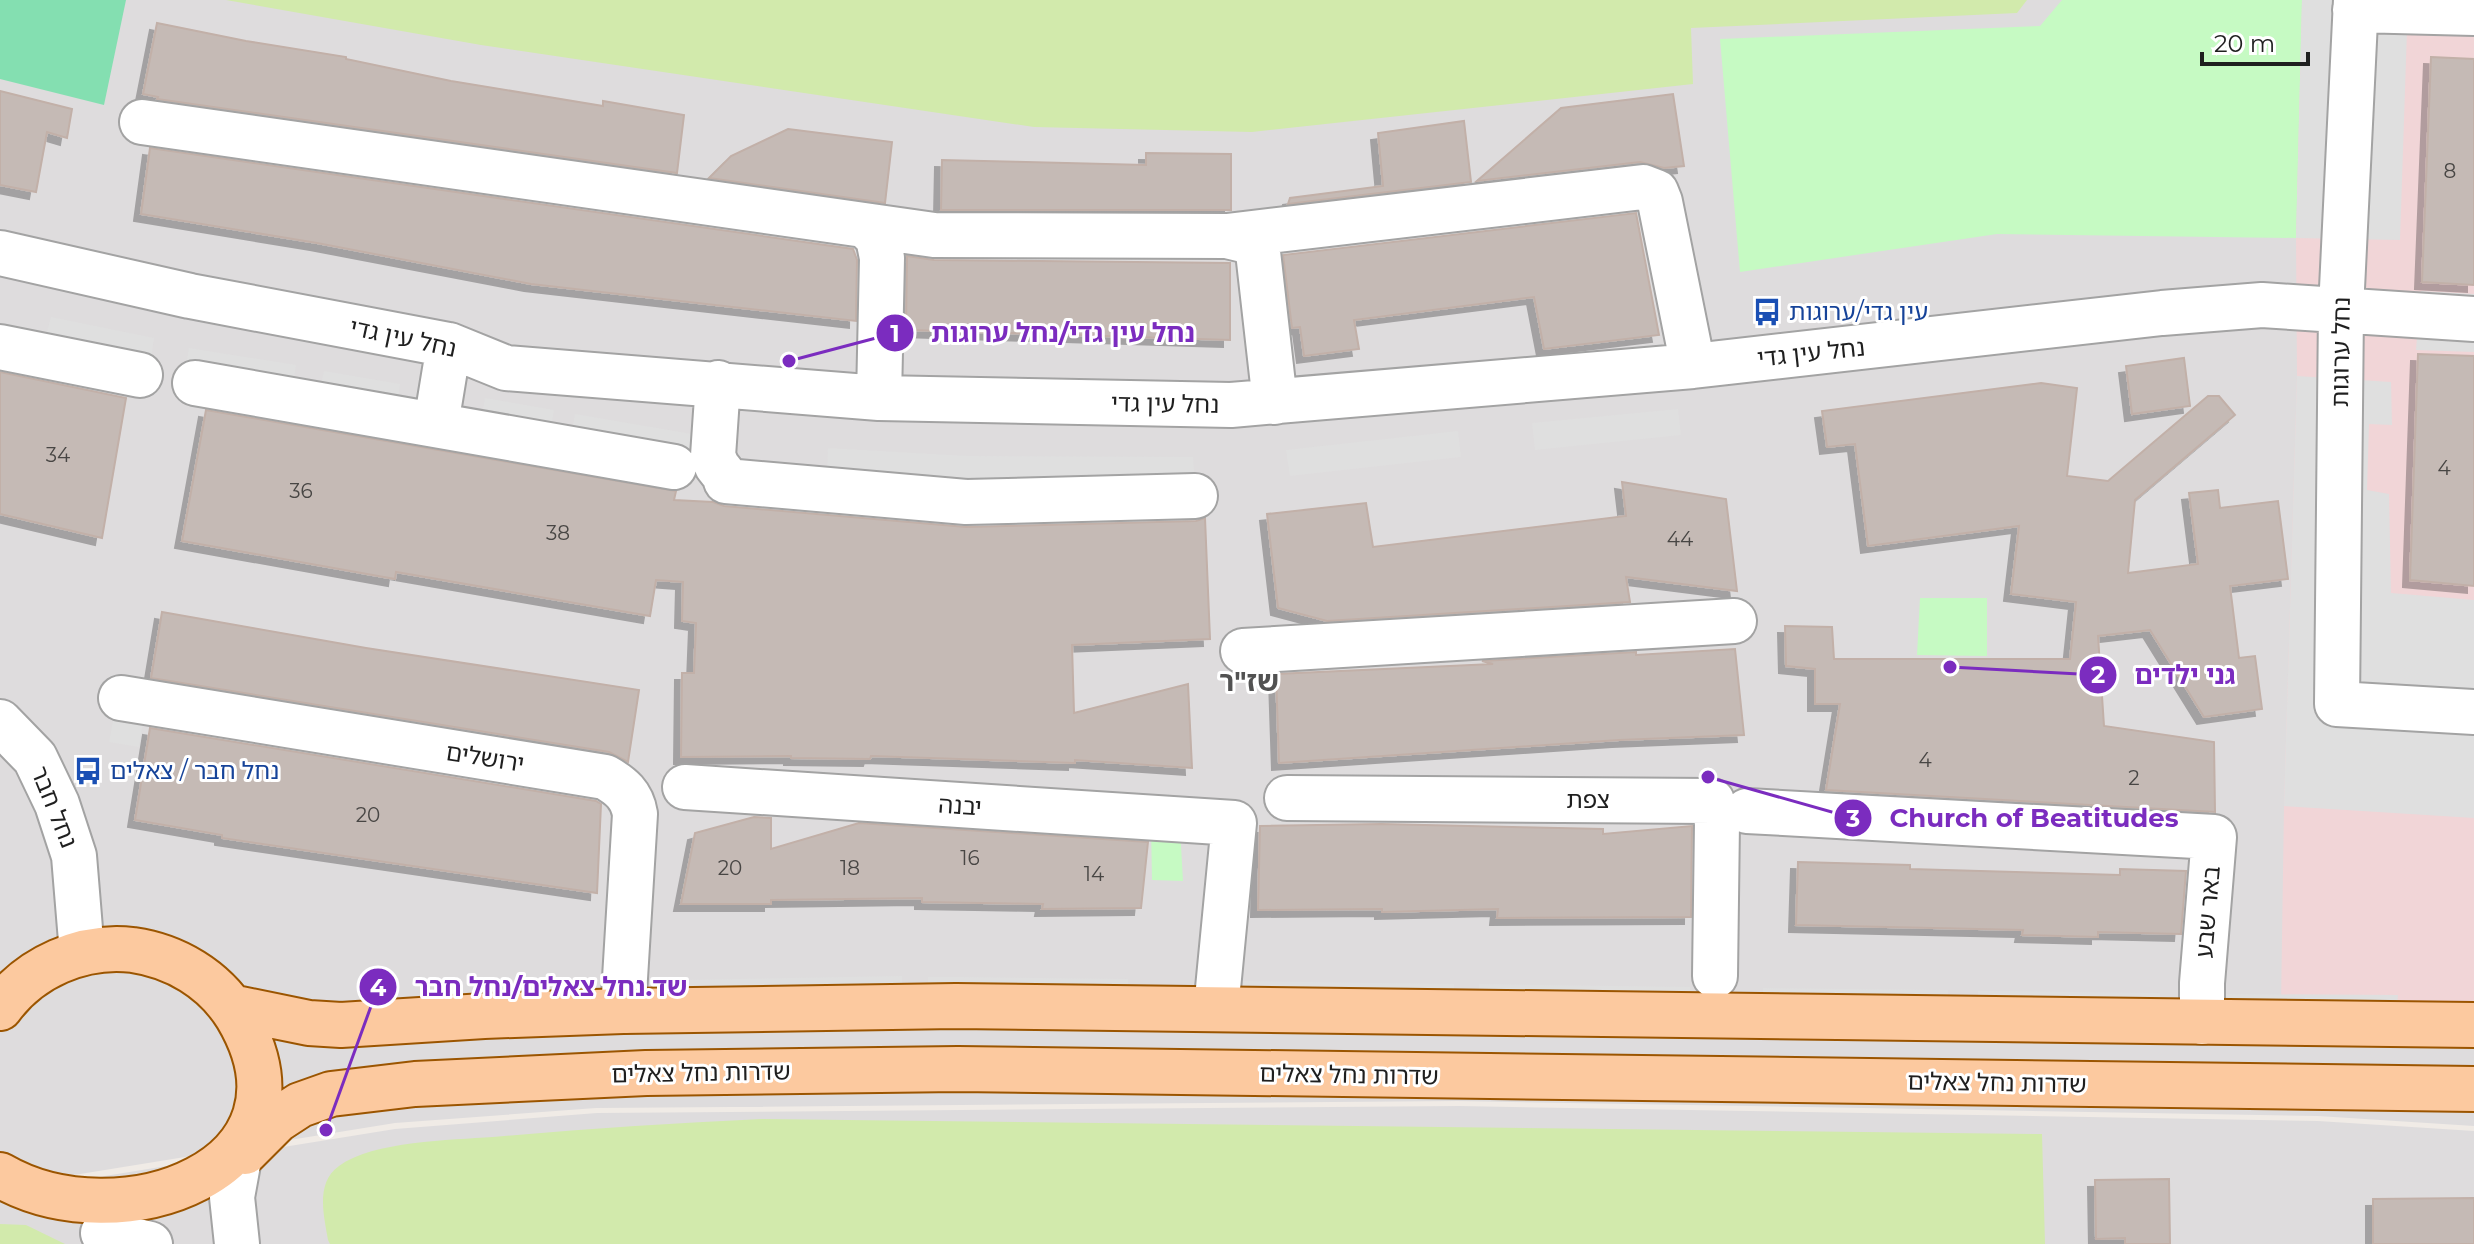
<svg xmlns="http://www.w3.org/2000/svg" width="2474" height="1244" font-family="Montserrat,'Noto Sans Hebrew',sans-serif">
  <style>
    .residential { fill: #dedcdd }
    .commercial { fill: #f1d5d7 }
    .grass { fill: #d2eaac }
    .park { fill: #c6fac3 }
    .pitch { fill: #84dfb1 }
    .parking { fill: #dfdfdf }
    .building { fill: #c5bab5; stroke: #c2b0a8; stroke-width: 2; filter: url(#shadow) }
    .lines { fill: none; stroke-linecap: round; stroke-linejoin: round }
    .minor-casing { stroke: #a3a3a3; stroke-width: 48 }
    .major-casing { stroke: #9b5500; stroke-width: 48 }
    .minor { stroke: #fff; stroke-width: 44 }
    .major { stroke: #fcc99f; stroke-width: 44 }
    .labels { text-anchor: middle; stroke-width: 6; stroke-linejoin: round; paint-order: stroke }
    .number-label { font-size: 20px; fill: #484644 }
    .transit-label { font-size: 24px; fill: #164399; stroke: #fff; text-anchor: start }
    .street-label { font-size: 24px; fill: #1f1f1f; stroke: #fff }
    .quarter-label { font-size: 28px; font-weight: bold; fill: #525252; stroke: #fff }
    .leader { fill: none; stroke: #7b2cbf; stroke-width: 3 }
    .callout-dot { fill: #7b2cbf; stroke: #fff; stroke-width: 3 }
    .mark-label { font-size: 24px; text-anchor: middle; font-weight: bold; fill: #fff }
    .callout-label { font-size: 26px; text-anchor: middle; font-weight: bold; fill: #7b2cbf; stroke: #fff; stroke-width: 6; stroke-linejoin: round; paint-order: stroke }
  </style>
  <defs>
    <filter id="shadow"><feDropShadow dx="-7" dy="7" stdDeviation="0" flood-color="#0004"/></filter>
  </defs>
  <rect width="100%" height="100%" fill="#f0ebe6"/>
  <path class="residential" d="M 0,0 L 2474,0 L 2474,1126 L 2318,1116 L 1458,1101 L 596,1108 L 395,1123 L 0,1187 Z
    M 1459,1106 L 2318,1121 L 2474,1131 L 2474,1244 L 0,1244 L 0,1193 L 395,1129 L 597,1113 Z"/>
  <path class="commercial" d="M 2302,0 L 2474,0 L 2474,1007 L 2281,1004 L 2284,806 L 2297,376 L 2296,238 Z"/>
  <path class="grass" d="M 226,0 L 2027,0 L 2017,13 L 1691,28 L 1693,84 L 1252,132 L 1034,127 L 481,45 Z
    M 762,1119 L 2042,1134 L 2045,1244 L 330,1244 L 328,1240 C 324,1216 315,1183 339,1166 C 373,1141 451,1140 493,1137 C 583,1129 672,1123 762,1119 Z
    M 0,1224 L 26,1225 L 65,1244 L 0,1244 Z"/>
  <path class="park" d="M 2062,0 L 2302,0 L 2296,238 L 1997,234 L 1740,272 L 1720,39 L 2040,26 Z
    M 1920,598 L 1987,598 L 1987,656 L 1917,655 Z
    M 1151,826 L 1180,828 L 1183,881 L 1152,880 Z"/>
  <path class="pitch" d="M 0,0 L 126,0 L 104,105 L 0,79 Z"/>
  <path class="parking" d="M 2302,0 L 2408,0 L 2400,240 L 2296,238 Z
    M 2421,291 L 2474,294 L 2474,352 L 2416,350 Z
    M 51,317 L 154,338 L 150,365 L 44,343 Z
    M 189,348 L 296,365 L 292,389 L 185,371 Z
    M 324,371 L 400,384 L 397,407 L 319,394 Z
    M 2297,376 L 2391,382 L 2392,425 L 2369,424 L 2367,490 L 2389,494 L 2391,593 L 2474,600 L 2474,818 L 2284,806 Z
    M 485,398 L 554,410 L 550,433 L 481,421 Z
    M 1678,409 L 1681,435 L 1535,450 L 1532,423 Z
    M 575,414 L 692,434 L 689,457 L 571,437 Z
    M 1458,431 L 1461,457 L 1290,476 L 1286,450 Z
    M 828,448 L 967,456 L 1193,457 L 1195,483 L 966,485 L 827,477 Z
    M 115,709 L 144,715 L 139,747 L 109,742 Z
    M 902,976 L 902,987 L 681,991 L 681,980 Z
    M 928,977 L 957,977 L 1128,979 L 1128,989 L 928,988 Z
    M 1243,981 L 1454,984 L 1454,994 L 1243,991 Z
    M 1479,984 L 1690,987 L 1690,998 L 1479,994 Z
    M 1763,988 L 1948,990 L 1948,1001 L 1763,999 Z
    M 1978,991 L 2160,993 L 2160,1004 L 1978,1001 Z
    M 2220,994 L 2398,995 L 2397,1005 L 2220,1004 Z"/>
  <path class="building" d="M 157,23 L 246,41 L 346,57 L 346,59 L 451,81 L 603,106 L 603,101 L 684,115 L 677,173 L 157,99 L 158,97 L 143,94 Z
    M 2431,57 L 2474,59 L 2474,285 L 2422,282 Z
    M 0,91 L 72,109 L 67,138 L 47,132 L 36,192 L 0,185 Z
    M 1673,94 L 1684,166 L 1664,168 L 1640,162 L 1477,181 L 1561,108 Z
    M 1464,121 L 1471,182 L 1288,204 L 1290,198 L 1383,186 L 1378,133 Z
    M 788,129 L 892,142 L 885,203 L 709,178 L 731,156 Z
    M 150,148 L 853,249 L 857,260 L 856,321 L 531,284 L 317,243 L 141,214 Z
    M 1146,153 L 1231,154 L 1231,210 L 941,210 L 942,160 L 1146,165 Z
    M 1636,213 L 1659,335 L 1544,349 L 1534,297 L 1354,320 L 1359,349 L 1304,356 L 1300,327 L 1292,328 L 1283,255 Z
    M 907,256 L 934,260 L 1230,263 L 1230,340 L 910,330 L 910,326 L 906,326 Z
    M 2418,354 L 2474,356 L 2474,586 L 2410,580 Z
    M 2184,358 L 2190,406 L 2132,414 L 2126,366 Z
    M 0,372 L 126,398 L 102,538 L 0,514 Z
    M 2041,383 L 2077,388 L 2067,476 L 2108,481 L 2208,396 L 2219,396 L 2235,415 L 2135,500 L 2128,573 L 2198,564 L 2189,493 L 2218,490 L 2220,508 L 2278,501 L 2288,579 L 2230,586 L 2239,658 L 2255,656 L 2262,709 L 2204,717 L 2150,630 L 2098,636 L 2104,726 L 2214,742 L 2215,812 L 1826,790 L 1840,704 L 1815,704 L 1815,669 L 1786,666 L 1785,626 L 1832,627 L 1834,659 L 2070,659 L 2076,602 L 2011,594 L 2019,526 L 1868,546 L 1855,444 L 1827,447 L 1822,411 Z
    M 206,410 L 676,491 L 674,500 L 713,502 L 724,506 L 966,527 L 1196,521 L 1205,518 L 1210,639 L 1072,645 L 1074,713 L 1188,684 L 1192,768 L 1075,760 L 1075,763 L 871,756 L 870,759 L 791,758 L 791,756 L 681,757 L 682,673 L 694,673 L 696,623 L 682,621 L 683,582 L 656,580 L 650,616 L 396,572 L 395,579 L 182,541 Z
    M 1622,482 L 1726,499 L 1737,591 L 1626,577 L 1630,602 L 1327,621 L 1278,608 L 1267,514 L 1366,503 L 1373,547 L 1626,516 Z
    M 162,612 L 366,648 L 639,690 L 628,762 L 609,752 L 151,678 Z
    M 1735,649 L 1744,735 L 1619,740 L 1279,763 L 1276,674 L 1493,664 L 1482,661 L 1636,652 L 1636,655 Z
    M 150,728 L 596,801 L 601,804 L 597,893 L 222,838 L 222,835 L 135,820 Z
    M 754,817 L 771,818 L 771,849 L 859,823 L 1148,842 L 1141,908 L 1042,909 L 1043,904 L 922,902 L 922,898 L 771,900 L 771,904 L 681,904 L 695,833 Z
    M 1381,824 L 1603,829 L 1603,834 L 1692,826 L 1691,917 L 1497,918 L 1498,909 L 1382,912 L 1382,909 L 1258,910 L 1260,826 Z
    M 1798,862 L 1910,865 L 1910,869 L 2120,875 L 2120,869 L 2186,871 L 2181,934 L 2098,932 L 2098,937 L 2022,935 L 2023,930 L 1796,925 Z
    M 2169,1179 L 2170,1244 L 2125,1244 L 2125,1238 L 2096,1239 L 2095,1180 Z
    M 2474,1198 L 2474,1244 L 2373,1244 L 2373,1199 Z"/>
  <g class="lines">
    <defs>
      <path id="minor" d="M 2356,0 L 2341,309 L 2337,704 L 2474,712
        M 2355,10 L 2474,13
        M 142,122 L 934,235 L 1227,236 L 1643,187 L 1656,192 L 1660,202 L 1693,366
        M 866,226 L 878,238 L 882,258 L 879,398
        M 1227,236 L 1248,241 L 1258,252 L 1275,402
        M 0,253 L 190,296 L 449,345 L 506,368 L 879,398 L 1231,405 L 1693,366 L 2162,313 L 2262,305 L 2474,319
        M 0,347 L 140,375
        M 195,383 L 674,467
        M 718,383 L 713,456 L 717,466 L 728,480 L 726,481 L 966,502 L 1195,496
        M 436,424 L 449,345
        M 1243,651 L 1734,621
        M 121,698 L 605,777 C 621,786 632,795 635,814 L 623,1011
        M 0,722 L 35,758 L 57,804 L 74,856 L 82,953
        M 685,787 L 1234,823 L 1216,1009
        M 1287,798 L 1712,801 L 1717,822 L 1715,976
        M 1747,811 L 2214,837 L 2202,983 L 2202,1022
        M 103,1233 L 150,1244
        M 237,1244 L 232,1197 L 238,1164"/>
      <path id="major" d="M 231,1007 L 309,1023 L 341,1025 L 484,1016 L 623,1011 L 956,1006 L 2474,1025
        M 0,1008 C 30,967 82,944 133,950 C 175,956 214,979 237,1016 C 328,1169 119,1244 0,1175
        M 245,1152 L 277,1120 L 300,1105 L 331,1094 L 415,1084 L 646,1073 L 958,1069 L 2474,1089"/>
    </defs>
    <use href="#minor" class="minor-casing"/>
    <use href="#major" class="major-casing"/>
    <use href="#minor" class="minor"/>
    <use href="#major" class="major"/>
  </g>
  <defs>
    <symbol id="bus-bare" viewBox="-9 -9 18 18"><path d="M-5-6H5V4H4V6H2V4H-2V6H-4V4H-5ZM-3.5-4V0h7V-4ZM-3.5 1.2v1.5H-2V1.2ZM2 1.2v1.5H3.5V1.2Z" fill="#1a4fb4" stroke="#fff" stroke-width="2.5" paint-order="stroke"/></symbol>
  </defs>
  <g fill-rule="evenodd">
    <use href="#bus-bare" x="1747" y="292" width="40" height="40"/>
    <use href="#bus-bare" x="68" y="751" width="40" height="40"/>
  </g>
  <g class="labels">
    <g class="number-label">
      <text x="2450" y="178">8</text>
      <text x="58" y="462">34</text>
      <text x="2444" y="475">4</text>
      <text x="301" y="498">36</text>
      <text x="558" y="540">38</text>
      <text x="1680" y="546">44</text>
      <text x="1925" y="767">4</text>
      <text x="2134" y="785">2</text>
      <text x="368" y="822">20</text>
      <text x="970" y="865">16</text>
      <text x="730" y="875">20</text>
      <text x="850" y="875">18</text>
      <text x="1094" y="881">14</text>
    </g>
    <g class="transit-label">
      <text x="1789" y="320">עין גדי/ערוגות</text>
      <text x="110" y="779">נחל חבר / צאלים</text>
    </g>
    <g class="street-label">
      <text transform="translate(403 338) rotate(12)" y="8">נחל עין גדי</text>
      <text transform="translate(2341 352) rotate(-89)" y="8">נחל ערוגות</text>
      <text transform="translate(1811 353) rotate(-6)" y="8">נחל עין גדי</text>
      <text transform="translate(1165 404) rotate(1)" y="8">נחל עין גדי</text>
      <text transform="translate(485 758) rotate(9)" y="8">ירושלים</text>
      <text x="1588" y="808">צפת</text>
      <text transform="translate(960 806) rotate(4)" y="8">יבנה</text>
      <text transform="translate(54 807) rotate(68)" y="8">נחל חבר</text>
      <text transform="translate(2208 912) rotate(-85)" y="8">באר שבע</text>
      <text transform="translate(701 1073) rotate(-1)" y="8">שדרות נחל צאלים</text>
      <text transform="translate(1349 1075) rotate(1)" y="8">שדרות נחל צאלים</text>
      <text transform="translate(1997 1083) rotate(1)" y="8">שדרות נחל צאלים</text>
    </g>
    <g class="quarter-label">
      <text x="1249" y="691">שז"ר</text>
    </g>
  </g>
  <path class="leader" d="M789 361L895 333M1950 667L2098 675M1708 777L1853 818M326 1130L378 987"/>
  <g class="callout-dot">
    <circle cx="789" cy="361" r="8"/>
    <circle cx="1950" cy="667" r="8"/>
    <circle cx="1708" cy="777" r="8"/>
    <circle cx="326" cy="1130" r="8"/>
    <circle cx="895" cy="333" r="20"/>
    <circle cx="2098" cy="675" r="20"/>
    <circle cx="1853" cy="818" r="20"/>
    <circle cx="378" cy="987" r="20"/>
  </g>
  <g class="mark-label">
    <text x="895" y="342">1</text>
    <text x="2098" y="683">2</text>
    <text x="1853" y="827">3</text>
    <text x="378" y="996">4</text>
  </g>
  <g class="callout-label">
    <text x="1063" y="342">נחל עין גדי/נחל ערוגות</text>
    <text x="2185" y="684">גני ילדים</text>
    <text x="2034" y="827">Church of Beatitudes</text>
    <text x="551" y="996">שד.נחל צאלים/נחל חבר</text>
  </g>
  <path d="M2202 52v12h106v-12" fill="none" stroke="#1f1f1f" stroke-width="4"/>
  <text x="2214" y="52" font-size="24" fill="#1f1f1f" stroke="#ffffff" stroke-width="6" paint-order="stroke">20 m</text>
</svg>
